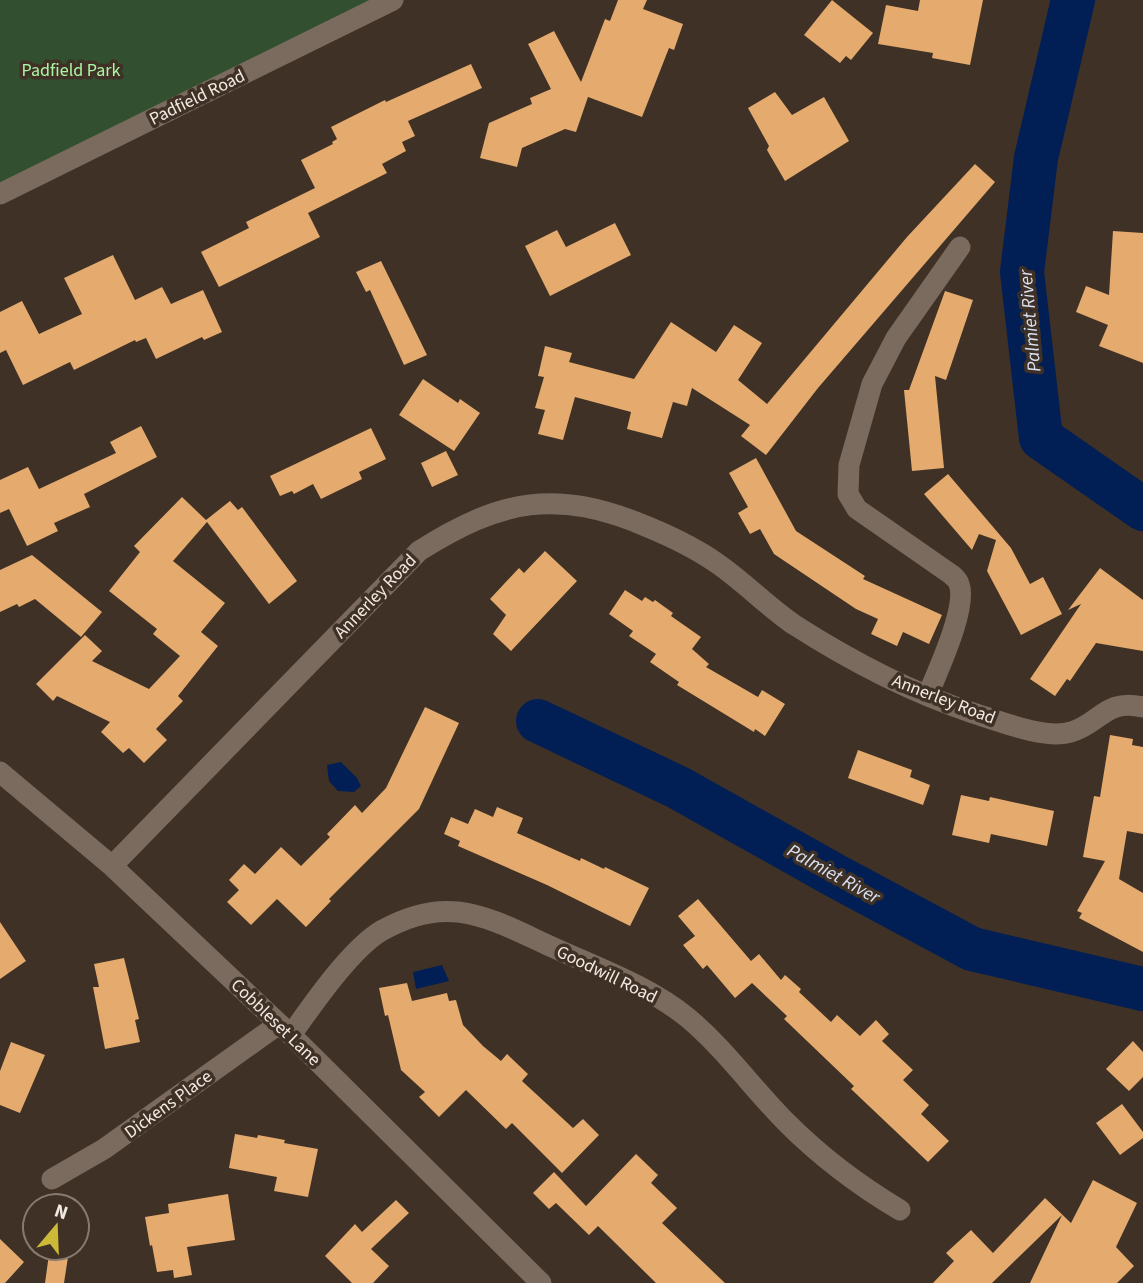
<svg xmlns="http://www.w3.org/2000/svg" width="1143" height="1283" font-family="'Source Sans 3',sans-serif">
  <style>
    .green { fill: #325030 }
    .water { fill: #011f55 }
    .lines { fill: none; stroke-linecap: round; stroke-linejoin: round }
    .river { stroke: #011f55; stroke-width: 44 }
    .building { fill: #e4aa6e }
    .street { stroke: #7b6b5e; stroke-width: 21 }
    .labels { text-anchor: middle; stroke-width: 7; stroke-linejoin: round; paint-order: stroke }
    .park-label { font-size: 18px; fill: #aaf6a4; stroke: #3f3125 }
    .street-label { font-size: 18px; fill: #f2e9e1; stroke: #3f3125 }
    .water-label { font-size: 19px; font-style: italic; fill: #d8e2f4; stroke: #3f3125 }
  </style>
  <rect width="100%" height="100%" fill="#3f3125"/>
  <path class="green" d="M 0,0 L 373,0 L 0,183 Z"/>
  <path class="water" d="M 341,762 L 357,778 L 361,786 L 354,792 L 338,791 L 329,781 L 327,765 Z
    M 442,965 L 449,981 L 416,989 L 413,972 Z"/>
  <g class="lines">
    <path class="river" d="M 1073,0 L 1036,158 L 1022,272 L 1041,438 L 1143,509
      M 538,721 L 679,788 L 834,875 L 972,949 L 1143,989"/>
  </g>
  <path class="building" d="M 618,0 L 647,0 L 643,9 L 683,24 L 674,50 L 669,48 L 642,117 L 588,97 L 576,132 L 565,129 L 522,148 L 517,167 L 480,158 L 489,123 L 532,104 L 530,98 L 551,89 L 528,44 L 554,31 L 581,82 L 605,19 L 610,21 Z
    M 832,0 L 873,33 L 851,60 L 846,56 L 840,63 L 804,35 Z
    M 920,0 L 983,0 L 970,65 L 932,58 L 933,53 L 878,44 L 886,5 L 918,11 Z
    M 471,64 L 482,88 L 408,121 L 415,136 L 402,142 L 406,151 L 382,164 L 387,173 L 308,213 L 320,237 L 219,287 L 201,252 L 249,228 L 246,222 L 315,188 L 301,160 L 333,144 L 332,142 L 337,139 L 331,127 L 385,100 L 386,102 Z
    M 775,92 L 792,115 L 824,97 L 849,141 L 785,181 L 767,150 L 769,146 L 748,108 Z
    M 975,164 L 995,182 L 818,388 L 766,455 L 741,436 L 750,425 L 692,388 L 687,406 L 673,402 L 662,438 L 627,429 L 631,412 L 575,397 L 563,440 L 538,434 L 545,410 L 535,408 L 544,377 L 538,376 L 545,346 L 572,353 L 569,362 L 634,379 L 671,322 L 716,352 L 734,325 L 762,343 L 738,380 L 767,404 L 907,237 Z
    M 615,223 L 631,255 L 550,296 L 525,246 L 557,230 L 566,247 Z
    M 1113,231 L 1143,233 L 1143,363 L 1099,346 L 1108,325 L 1076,312 L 1086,286 L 1109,295 Z
    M 113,255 L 135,300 L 162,287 L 171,304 L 203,290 L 222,332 L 204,340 L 202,337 L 156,359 L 146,338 L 136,342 L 135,340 L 74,370 L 70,362 L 23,385 L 6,350 L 0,353 L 0,312 L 22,301 L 39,334 L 82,314 L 64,278 Z
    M 381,261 L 427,355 L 404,365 L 370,290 L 366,292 L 356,272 Z
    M 945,291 L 973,300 L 946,380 L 935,376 L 944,468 L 912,471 L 904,390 L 909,390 Z
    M 423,379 L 458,403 L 460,399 L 480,413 L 454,451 L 399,415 Z
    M 141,426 L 157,457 L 84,494 L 90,507 L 54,523 L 58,531 L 27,546 L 9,509 L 0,513 L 0,480 L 28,467 L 39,489 L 116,453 L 110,442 Z
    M 371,428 L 386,459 L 359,472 L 362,479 L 321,499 L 313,484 L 294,494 L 292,491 L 280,496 L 270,476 Z
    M 446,451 L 458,475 L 432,487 L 421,463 Z
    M 756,458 L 796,531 L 865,576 L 863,579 L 942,615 L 929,644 L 903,632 L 897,646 L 871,634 L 878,619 L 856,609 L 774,554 L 760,529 L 750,534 L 738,513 L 748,507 L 729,473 Z
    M 948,474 L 1011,548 L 1030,584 L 1043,577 L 1062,614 L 1021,635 L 987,571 L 996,540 L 979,534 L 972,550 L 924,494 Z
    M 182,497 L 206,520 L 230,501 L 238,510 L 242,507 L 297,581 L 269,604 L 207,522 L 173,561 L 225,603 L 201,632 L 218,646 L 178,696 L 183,701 L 156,729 L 167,740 L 144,763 L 129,748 L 123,753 L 101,732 L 110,722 L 57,696 L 53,701 L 36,684 L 85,635 L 102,651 L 92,661 L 149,689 L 180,656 L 153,634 L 157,629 L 109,591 L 140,552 L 134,546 Z
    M 545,551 L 577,581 L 511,651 L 493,634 L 506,615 L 490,599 L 519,568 L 524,573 Z
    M 32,555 L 102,612 L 81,637 L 35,599 L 19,607 L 17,604 L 0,612 L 0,570 Z
    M 1100,568 L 1143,600 L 1143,651 L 1096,643 L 1070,681 L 1067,679 L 1055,696 L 1030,679 L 1081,604 L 1068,610 Z
    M 625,590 L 642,601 L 645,597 L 653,602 L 655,600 L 673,613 L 671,616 L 701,637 L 692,649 L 709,664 L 706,667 L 758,697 L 762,690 L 785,704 L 765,736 L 755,729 L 754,732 L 677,685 L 679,682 L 650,662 L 656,654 L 629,636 L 633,631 L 609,614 Z
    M 425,707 L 459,723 L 419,809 L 329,899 L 331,901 L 306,927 L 277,899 L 251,925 L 227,902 L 239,890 L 229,880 L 244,864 L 255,874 L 281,847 L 301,866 L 330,837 L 327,834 L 355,805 L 362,813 L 386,788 Z
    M 1110,735 L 1133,739 L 1132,745 L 1143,747 L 1143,834 L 1127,831 L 1119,879 L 1143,893 L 1143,952 L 1079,918 L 1082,913 L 1077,911 L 1105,861 L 1083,857 L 1094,796 L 1100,797 Z
    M 858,750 L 912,770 L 910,777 L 930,785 L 923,805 L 848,778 Z
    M 961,795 L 989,801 L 990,797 L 1054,811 L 1047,846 L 991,834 L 989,843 L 952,835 Z
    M 497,807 L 523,818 L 517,833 L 580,861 L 581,858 L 604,869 L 605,867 L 649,888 L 630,926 L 547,885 L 458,846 L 460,841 L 444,834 L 451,817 L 468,824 L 475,809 L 493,817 Z
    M 698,899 L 751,961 L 759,954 L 781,980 L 785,975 L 801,989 L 799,992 L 831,1022 L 837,1015 L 860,1036 L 876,1020 L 889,1034 L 882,1041 L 913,1070 L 903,1080 L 929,1105 L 921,1114 L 949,1141 L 928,1162 L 851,1089 L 854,1086 L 784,1019 L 787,1016 L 752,983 L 735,998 L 707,965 L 703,969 L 683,945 L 695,936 L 678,916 Z
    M 0,922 L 26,961 L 0,979 Z
    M 124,958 L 139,1019 L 135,1020 L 140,1042 L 105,1049 L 93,987 L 99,987 L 94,964 Z
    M 407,983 L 412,1001 L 447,993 L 449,1001 L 456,1000 L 463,1025 L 483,1046 L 501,1061 L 507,1054 L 528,1074 L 522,1081 L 573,1128 L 583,1119 L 599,1135 L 562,1173 L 512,1123 L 506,1129 L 466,1090 L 439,1117 L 419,1097 L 425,1092 L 401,1070 L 388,1015 L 385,1016 L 379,988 Z
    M 1133,1041 L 1143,1052 L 1143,1077 L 1129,1091 L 1106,1069 Z
    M 11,1042 L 45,1055 L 20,1113 L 0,1105 L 0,1071 Z
    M 1122,1104 L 1143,1132 L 1143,1138 L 1120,1155 L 1096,1123 Z
    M 235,1134 L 257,1138 L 258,1135 L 285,1140 L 284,1143 L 318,1149 L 308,1197 L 274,1191 L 277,1177 L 229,1168 Z
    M 636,1154 L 658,1175 L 651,1183 L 677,1208 L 662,1223 L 725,1283 L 656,1283 L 598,1226 L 589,1235 L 556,1203 L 549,1209 L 533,1193 L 554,1172 L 586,1206 Z
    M 1093,1180 L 1137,1203 L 1116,1247 L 1134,1266 L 1117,1283 L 1030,1283 L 1062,1215 L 992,1283 L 933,1283 L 954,1261 L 946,1253 L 971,1230 L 993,1253 L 1045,1198 L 1071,1223 Z
    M 228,1194 L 235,1240 L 187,1247 L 192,1275 L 174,1278 L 173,1270 L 157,1272 L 152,1245 L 150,1246 L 145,1217 L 169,1213 L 168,1204 Z
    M 396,1200 L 409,1213 L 371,1249 L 389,1266 L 373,1283 L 352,1283 L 325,1256 L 355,1224 L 362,1232 Z
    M 0,1239 L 24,1262 L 5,1283 L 0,1283 Z
    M 49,1254 L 68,1257 L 64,1283 L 45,1283 Z"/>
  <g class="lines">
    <path class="street" d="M 0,194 L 393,0
      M 928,695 C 937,672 968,607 959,584 C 958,580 955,578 952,575 L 857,509 L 848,494 L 849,465 L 872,384 L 896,338 L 960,247
      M 0,772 L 112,866 L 291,1035 L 541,1283
      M 112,866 L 419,551 C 501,499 557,488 648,527 C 672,537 697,549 718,564 C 744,582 767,606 793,624 C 849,660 910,692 973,713 C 999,721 1046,740 1071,732 C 1100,724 1105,698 1143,707
      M 291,1035 C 313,1004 350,950 381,931 C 404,918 431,909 458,912 C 491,916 521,933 552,947 C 598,968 649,986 688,1018 C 725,1049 753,1089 787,1123 C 821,1157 858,1185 900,1210
      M 52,1179 L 104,1149 L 279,1024"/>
  </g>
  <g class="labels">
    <g class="park-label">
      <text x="71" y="76">Padfield Park</text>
    </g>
    <g class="street-label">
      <text transform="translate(197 97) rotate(-26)" y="6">Padfield Road</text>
      <text transform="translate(375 596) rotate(-46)" y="6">Annerley Road</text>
      <text transform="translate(944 699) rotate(21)" y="6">Annerley Road</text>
      <text transform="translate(607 974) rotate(26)" y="6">Goodwill Road</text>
      <text transform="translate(276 1022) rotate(44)" y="6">Cobbleset Lane</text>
      <text transform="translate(168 1104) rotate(-36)" y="6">Dickens Place</text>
    </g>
    <g class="water-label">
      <text transform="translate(1029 321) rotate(-95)" y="7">Palmiet River</text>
      <text transform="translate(834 873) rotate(29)" y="7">Palmiet River</text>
    </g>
  </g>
  <g transform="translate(56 1227) rotate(19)"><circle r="33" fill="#3f3125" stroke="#877b70" stroke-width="2"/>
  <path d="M0-5L12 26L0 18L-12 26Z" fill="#cdb938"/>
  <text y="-10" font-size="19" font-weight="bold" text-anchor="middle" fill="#f2e9e1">N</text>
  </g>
</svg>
